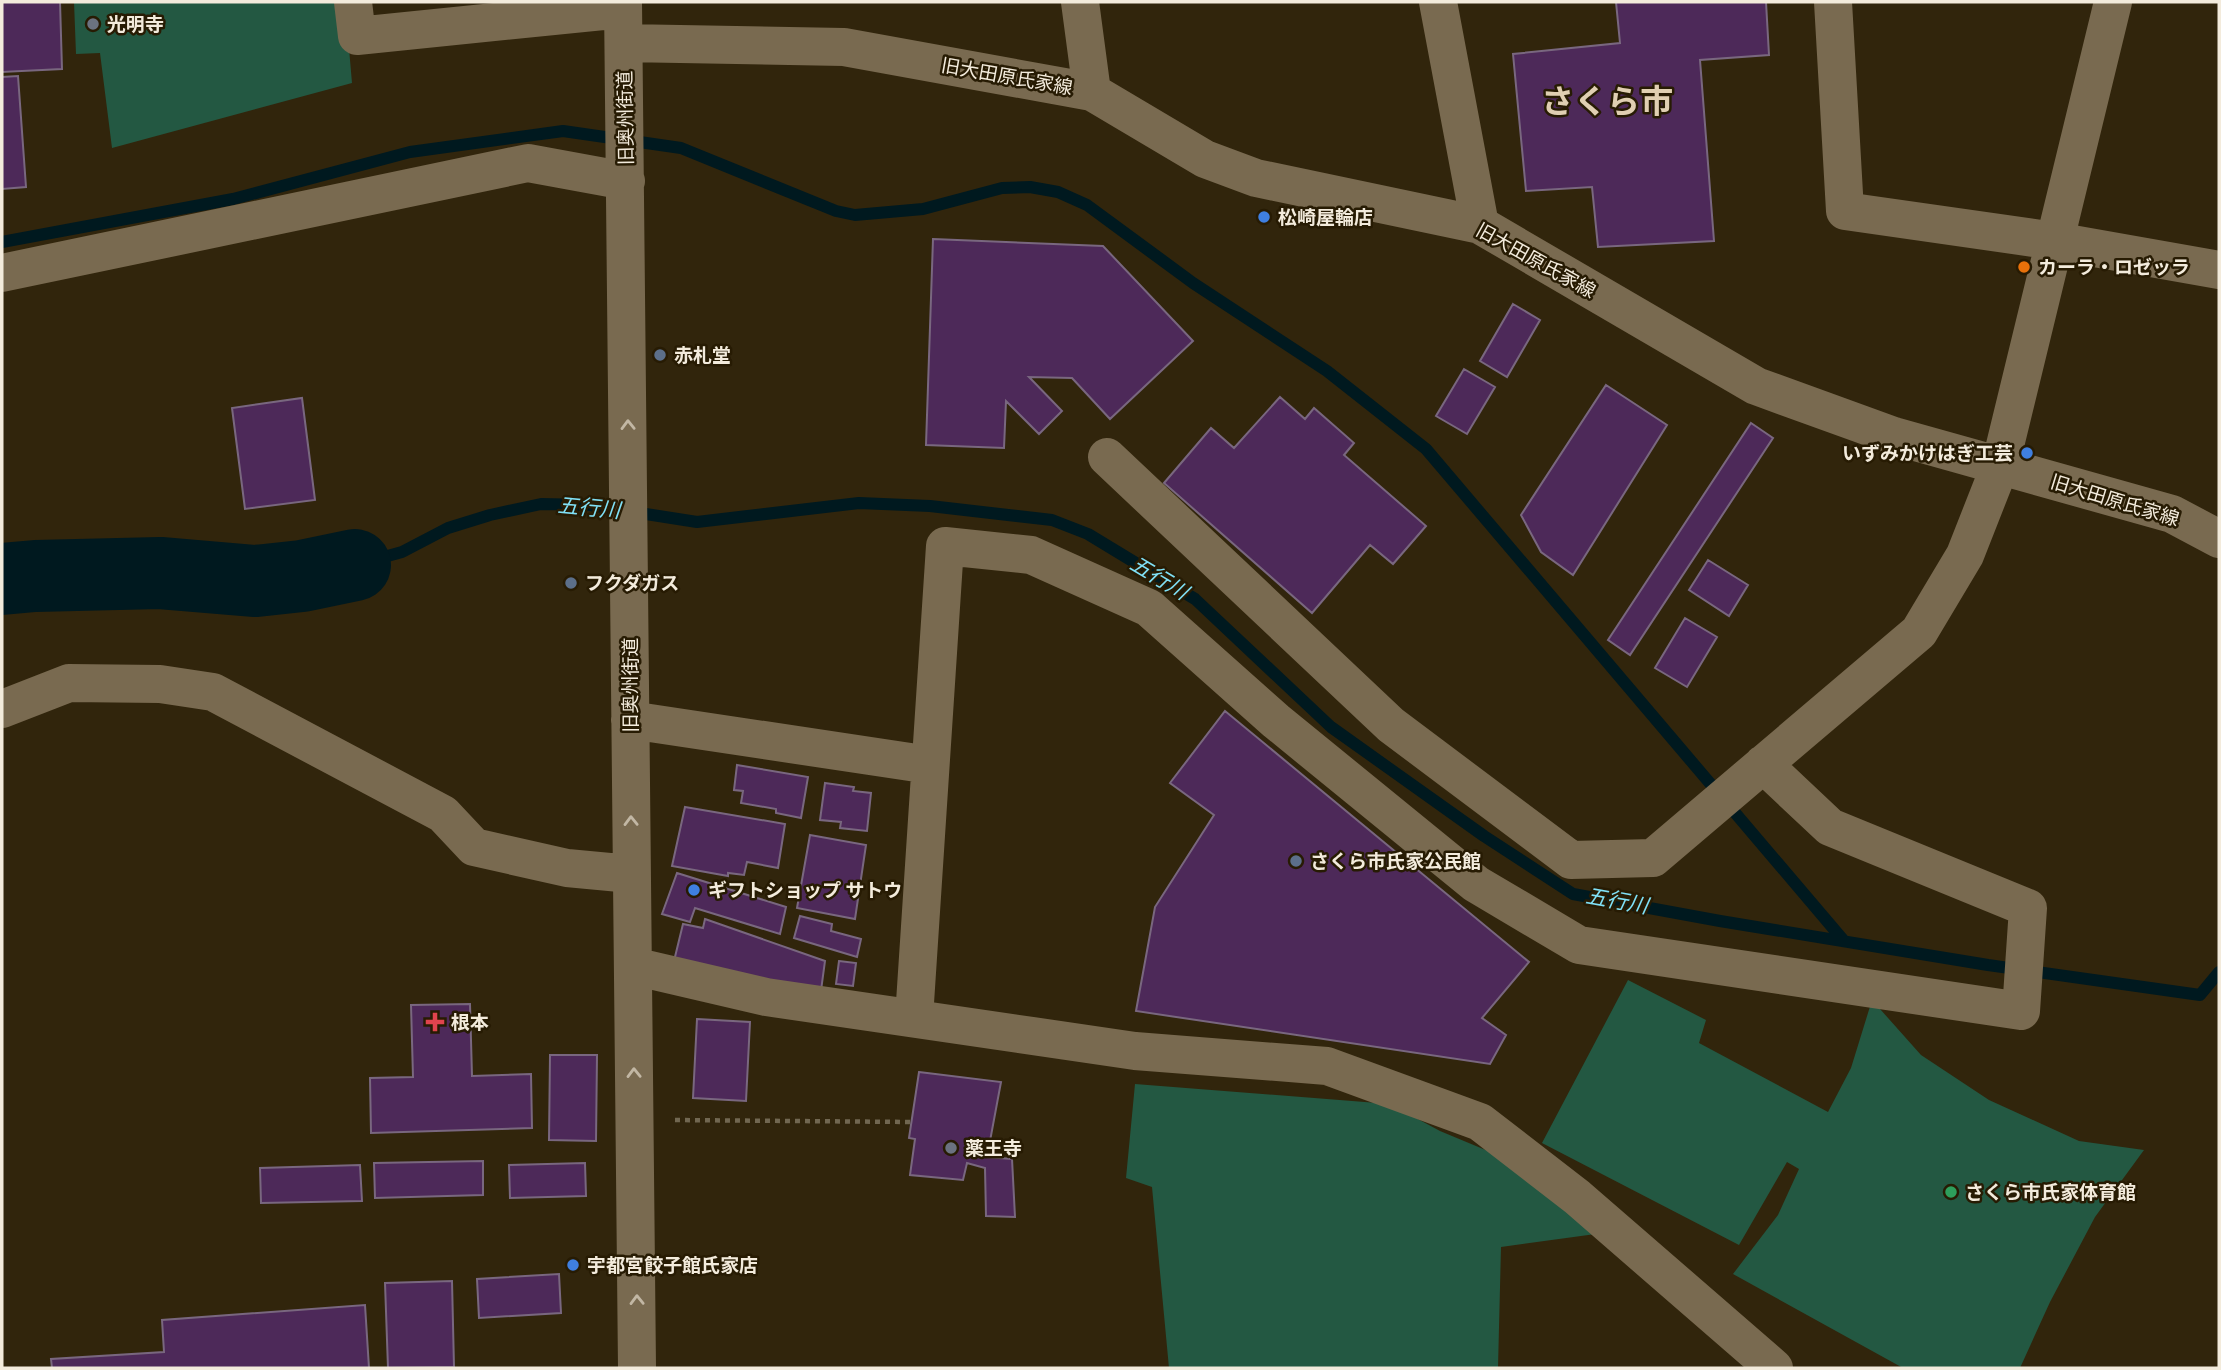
<svg xmlns="http://www.w3.org/2000/svg" width="2221" height="1370" font-family="'Titillium Web','Noto Sans JP',sans-serif">
  <style>
    .green { fill: #235842 }
    .lines { fill: none; stroke-linecap: round; stroke-linejoin: round }
    .stream { stroke: #00191f; stroke-width: 12 }
    .river { stroke: #00191f; stroke-width: 72 }
    .building { fill: #4d2959; stroke: #79677f; stroke-width: 2 }
    .path { stroke: #716751; stroke-width: 4.5; stroke-dasharray: 5 5; stroke-linecap: butt }
    .minor { stroke: #796a50; stroke-width: 38 }
    .oneway { stroke: #c2b7a4 }
    .worship-dot { fill: #6b7280; stroke: #271b03; stroke-width: 2.5 }
    .shop-dot { fill: #3f7fe0; stroke: #271b03; stroke-width: 2.5 }
    .food-dot { fill: #e8710a; stroke: #271b03; stroke-width: 2.5 }
    .service-dot { fill: #5c6f8a; stroke: #271b03; stroke-width: 2.5 }
    .health-dot { fill: #e0444e; stroke: #271b03; stroke-width: 2.5 }
    .leisure-dot { fill: #2e9e5b; stroke: #271b03; stroke-width: 2.5 }
    .labels { text-anchor: middle; stroke-width: 5; stroke-linejoin: round; paint-order: stroke }
    .poi-label { font-size: 19px; font-weight: bold; fill: #f3ebdc; stroke: #271b03; text-anchor: start }
    .street-label { font-size: 19px; fill: #f3ebdc; stroke: #271b03 }
    .water-label { font-size: 21px; font-style: italic; fill: #80e1f7; stroke: #271b03 }
    .town-label { font-size: 33px; font-weight: bold; fill: #e0cfb2; stroke: #271b03 }
  </style>
  <rect width="100%" height="100%" fill="#31250c"/>
  <path class="green" d="M 74,2 L 345,2 L 352,83 L 112,148 L 100,53 L 76,54 Z
    M 1628,980 L 1706,1020 L 1699,1043 L 1828,1112 L 1851,1068 L 1872,1000 L 1921,1055 L 1989,1100 L 2079,1141 L 2144,1150 L 2095,1217 L 2050,1302 L 2020,1368 L 1903,1368 L 1733,1274 L 1778,1215 L 1799,1169 L 1787,1162 L 1739,1245 L 1542,1143 Z
    M 1135,1084 L 1390,1104 L 1440,1131 L 1512,1161 L 1603,1233 L 1501,1247 L 1498,1368 L 1169,1368 L 1152,1187 L 1126,1178 Z"/>
  <g class="lines">
    <path class="stream" d="M 2,242 L 233,199 L 410,152 L 563,131 L 681,148 L 836,211 L 855,215 L 923,209 L 1002,188 L 1030,187 L 1058,192 L 1087,205 L 1193,283 L 1327,371 L 1426,449 L 1844,941
      M 355,565 L 402,552 L 448,528 L 490,515 L 541,504 L 589,505 L 697,522 L 859,503 L 930,506 L 1052,520 L 1088,534 L 1195,599 L 1331,727 L 1484,836 L 1573,894 L 1720,921 L 1988,965 L 2200,995 L 2219,972"/>
    <path class="river" d="M 2,579 L 35,576 L 160,573 L 256,581 L 302,576 L 355,565"/>
  </g>
  <path class="building" d="M 2,2 L 60,2 L 62,69 L 2,72 Z
    M 1616,2 L 1766,2 L 1769,55 L 1700,60 L 1714,241 L 1598,247 L 1592,187 L 1526,191 L 1513,54 L 1620,43 Z
    M 18,76 L 26,187 L 2,189 L 2,77 Z
    M 933,239 L 1103,246 L 1193,341 L 1110,419 L 1072,378 L 1029,377 L 1062,411 L 1039,434 L 1006,401 L 1004,448 L 926,445 Z
    M 1513,304 L 1540,320 L 1507,377 L 1480,361 Z
    M 1464,369 L 1495,387 L 1467,434 L 1436,416 Z
    M 1606,385 L 1667,425 L 1573,575 L 1541,552 L 1521,515 Z
    M 1280,397 L 1305,419 L 1314,408 L 1354,443 L 1344,455 L 1426,526 L 1393,564 L 1370,545 L 1312,613 L 1164,483 L 1211,428 L 1234,448 Z
    M 302,398 L 315,500 L 245,509 L 232,408 Z
    M 1751,423 L 1773,438 L 1630,655 L 1608,640 Z
    M 1708,560 L 1748,585 L 1729,616 L 1689,590 Z
    M 1685,618 L 1717,637 L 1687,687 L 1655,668 Z
    M 1225,711 L 1529,962 L 1482,1018 L 1506,1035 L 1490,1064 L 1136,1011 L 1155,907 L 1214,815 L 1170,783 Z
    M 737,765 L 808,777 L 801,818 L 776,813 L 776,809 L 741,803 L 743,791 L 734,790 Z
    M 825,783 L 854,787 L 853,791 L 871,793 L 867,831 L 840,828 L 841,822 L 820,820 Z
    M 685,807 L 785,824 L 778,868 L 747,862 L 744,875 L 728,873 L 728,876 L 672,866 Z
    M 810,835 L 866,845 L 855,919 L 797,908 Z
    M 677,873 L 786,907 L 780,934 L 695,908 L 690,922 L 662,914 Z
    M 800,916 L 832,924 L 831,931 L 861,939 L 857,957 L 794,938 Z
    M 705,919 L 825,961 L 820,998 L 674,961 L 683,924 L 703,928 Z
    M 839,961 L 856,963 L 853,986 L 836,984 Z
    M 470,1004 L 472,1076 L 531,1074 L 532,1128 L 371,1133 L 370,1078 L 413,1077 L 411,1005 Z
    M 697,1019 L 750,1022 L 746,1101 L 693,1098 Z
    M 550,1055 L 597,1055 L 596,1141 L 549,1140 Z
    M 919,1072 L 1001,1082 L 987,1157 L 1012,1159 L 1015,1217 L 986,1216 L 985,1168 L 967,1163 L 963,1180 L 910,1175 L 915,1139 L 909,1138 Z
    M 483,1161 L 483,1195 L 375,1198 L 374,1163 Z
    M 585,1163 L 586,1196 L 510,1198 L 509,1165 Z
    M 360,1165 L 362,1201 L 261,1203 L 260,1168 Z
    M 559,1274 L 561,1313 L 479,1318 L 477,1279 Z
    M 452,1281 L 454,1367 L 388,1368 L 385,1283 Z
    M 365,1305 L 369,1368 L 52,1368 L 51,1359 L 164,1352 L 162,1320 Z"/>
  <g class="lines">
    <path class="path" d="M 675,1120 L 912,1122"/>
    <path class="minor" d="M 353,2 L 357,36 L 623,9
      M 623,2 L 637,1368
      M 1080,2 L 1092,92
      M 1438,2 L 1480,225
      M 1833,2 L 1845,211 L 2055,241 L 2219,270
      M 624,43 L 844,47 L 1092,92 L 1205,159 L 1256,178 L 1480,225 L 1756,386 L 1894,436 L 2172,514 L 2219,539
      M 2,273 L 528,163 L 626,181
      M 1107,457 L 1391,725 L 1571,860 L 1653,858 L 1919,632 L 1965,555 L 2000,466 L 2113,2
      M 2,709 L 69,683 L 160,684 L 213,692 L 443,814 L 474,847 L 567,868 L 631,874
      M 630,720 L 930,765
      M 633,966 L 766,997 L 1135,1051 L 1327,1066 L 1480,1122 L 1577,1197 L 1774,1368
      M 914,1018 L 945,546 L 1031,555 L 1149,608 L 1276,721 L 1476,884 L 1579,945 L 2021,1011 L 2028,908 L 1830,827 L 1763,764"/>
  </g>
  <defs><path id="oneway-chevron" d="M-2-3.5L2.5 0L-2 3.5" fill="none" stroke-width="1.6" stroke-linecap="round" stroke-linejoin="round" transform="scale(1.75)"/></defs>
  <g class="oneway">
    <use href="#oneway-chevron" transform="translate(628 425) rotate(-91)"/>
    <use href="#oneway-chevron" transform="translate(631 821) rotate(-91)"/>
    <use href="#oneway-chevron" transform="translate(634 1073) rotate(-91)"/>
    <use href="#oneway-chevron" transform="translate(637 1300) rotate(-91)"/>
  </g>
  <g class="worship-dot">
    <circle cx="93" cy="24" r="7"/>
    <circle cx="951" cy="1148" r="7"/>
  </g>
  <g class="shop-dot">
    <circle cx="1264" cy="217" r="7"/>
    <circle cx="2027" cy="453" r="7"/>
    <circle cx="694" cy="890" r="7"/>
    <circle cx="573" cy="1265" r="7"/>
  </g>
  <circle class="food-dot" cx="2024" cy="267" r="7"/>
  <g class="service-dot">
    <circle cx="660" cy="355" r="7"/>
    <circle cx="571" cy="583" r="7"/>
    <circle cx="1296" cy="861" r="7"/>
  </g>
  <path class="health-dot" d="M431.5 1011.5h7v7h7v7h-7v7h-7v-7h-7v-7h7z"/>
  <circle class="leisure-dot" cx="1951" cy="1192" r="7"/>
  <g class="labels">
    <g class="poi-label">
      <text x="107" y="31">光明寺</text>
      <text x="1278" y="224">松崎屋輪店</text>
      <text x="2038" y="274">カーラ・ロゼッラ</text>
      <text x="674" y="362">赤札堂</text>
      <text x="2013" y="460" text-anchor="end">いずみかけはぎ工芸</text>
      <text x="585" y="590">フクダガス</text>
      <text x="1310" y="868">さくら市氏家公民館</text>
      <text x="708" y="897">ギフトショップ サトウ</text>
      <text x="451" y="1029">根本</text>
      <text x="965" y="1155">薬王寺</text>
      <text x="1965" y="1199">さくら市氏家体育館</text>
      <text x="587" y="1272">宇都宮餃子館氏家店</text>
    </g>
    <g class="street-label">
      <text transform="translate(1007 76) rotate(10)" y="7">旧大田原氏家線</text>
      <text transform="translate(625 118) rotate(-91)" y="7">旧奥州街道</text>
      <text transform="translate(1536 260) rotate(29)" y="7">旧大田原氏家線</text>
      <text transform="translate(2115 500) rotate(17)" y="7">旧大田原氏家線</text>
      <text transform="translate(630 685) rotate(-90)" y="7">旧奥州街道</text>
    </g>
    <g class="water-label">
      <text transform="translate(589 508) rotate(5)" y="7">五行川</text>
      <text transform="translate(1159 578) rotate(31)" y="7">五行川</text>
      <text transform="translate(1617 901) rotate(10)" y="7">五行川</text>
    </g>
    <g class="town-label">
      <text x="1607" y="113">さくら市</text>
    </g>
  </g>
  <rect width="2221" height="1370" fill="none" stroke="#f3ebdc" stroke-width="7"/>
</svg>
